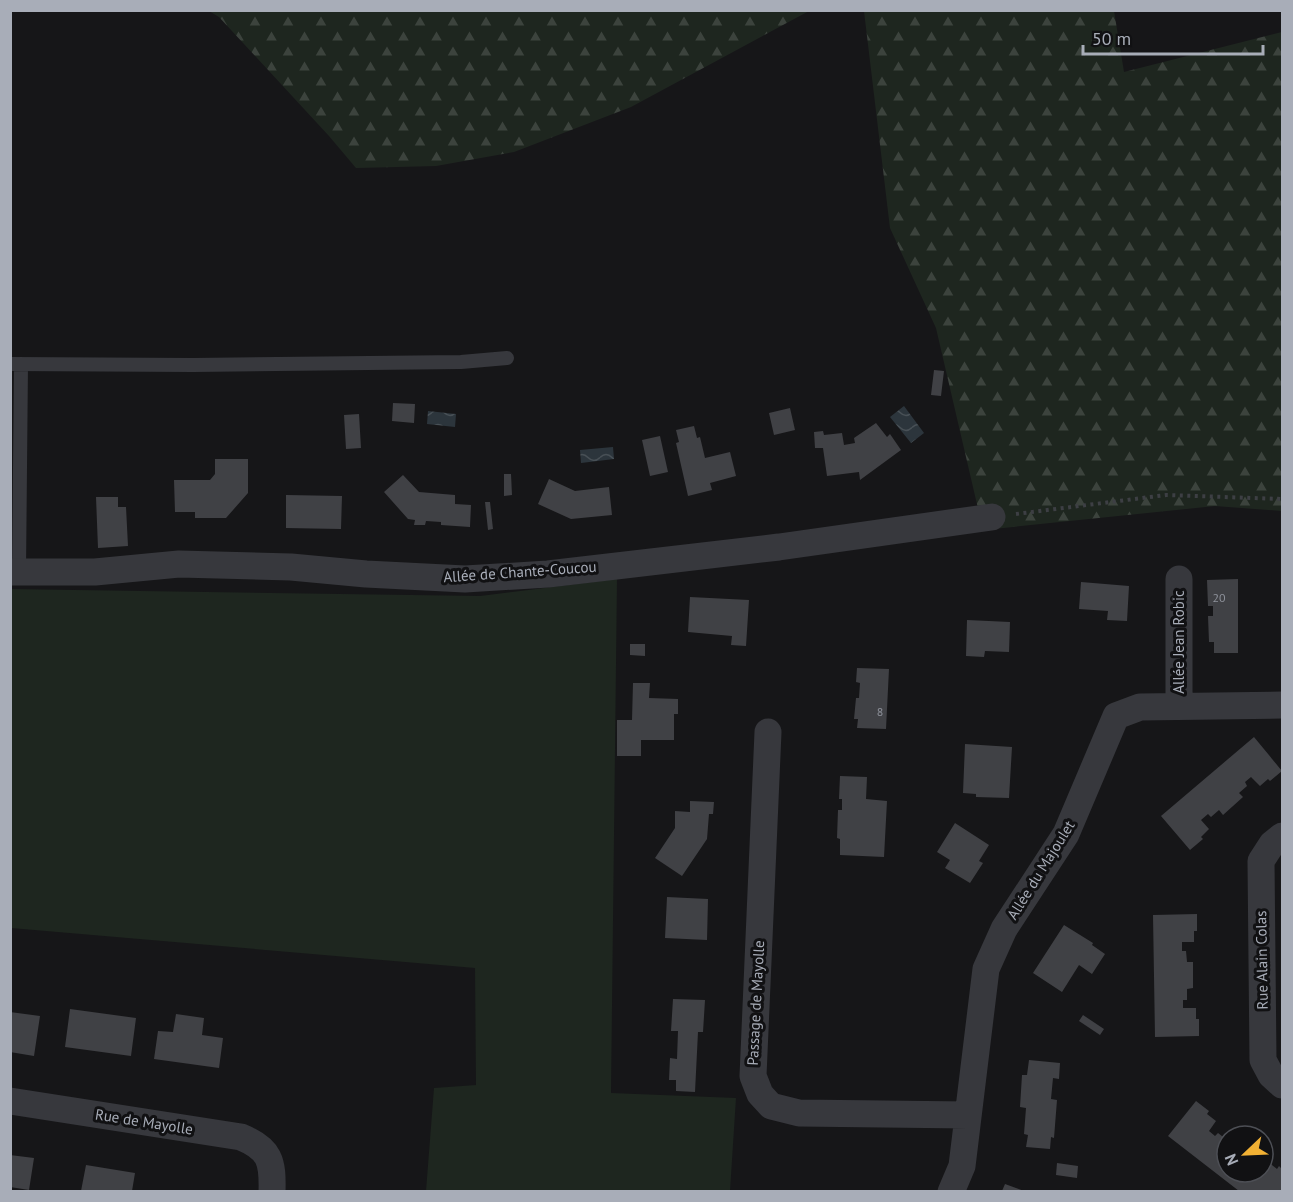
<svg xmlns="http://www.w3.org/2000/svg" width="1293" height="1202" font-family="'PT Sans',sans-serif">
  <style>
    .green { fill: #1e261f }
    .forest { fill: url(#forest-firs) }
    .water { fill: url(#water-waves) }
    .building { fill: #404145 }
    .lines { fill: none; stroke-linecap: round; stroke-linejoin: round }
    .path { stroke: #3d3f44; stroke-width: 4; stroke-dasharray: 3 4.5; stroke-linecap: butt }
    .lane { stroke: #37383d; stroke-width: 14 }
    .street { stroke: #37383d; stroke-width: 27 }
    .labels { text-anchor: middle; stroke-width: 6; stroke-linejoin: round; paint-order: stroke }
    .number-label { font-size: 12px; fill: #8e929b }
    .street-label { font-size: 15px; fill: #a8adb8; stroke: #111113 }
  </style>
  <defs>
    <pattern id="forest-firs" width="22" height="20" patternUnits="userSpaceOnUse" patternTransform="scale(1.5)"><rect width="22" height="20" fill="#1e261f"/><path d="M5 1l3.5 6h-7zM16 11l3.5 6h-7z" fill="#3c433d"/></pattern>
    <pattern id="water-waves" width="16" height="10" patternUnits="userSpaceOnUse" patternTransform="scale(1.5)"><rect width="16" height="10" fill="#2c353c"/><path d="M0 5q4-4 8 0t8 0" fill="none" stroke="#485056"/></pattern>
  </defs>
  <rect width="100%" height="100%" fill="#161618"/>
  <path class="green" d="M 617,579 L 611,1093 L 736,1098 L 730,1191 L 426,1191 L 434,1088 L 476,1085 L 475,968 L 11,928 L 10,589 L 480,596 Z"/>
  <path class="forest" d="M 209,11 L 209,10 L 809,11 L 631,107 L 514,152 L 436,166 L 356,168 L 329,136 L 219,17 Z
    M 864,11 L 1114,11 L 1124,72 L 1282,32 L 1282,511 L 1215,506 L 983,530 L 936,328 L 890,228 Z"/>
  <path class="water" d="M 904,406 L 924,433 L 911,443 L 890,417 Z
    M 428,411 L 456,414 L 455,427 L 427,424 Z
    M 613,447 L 614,459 L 581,463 L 580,450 Z"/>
  <path class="building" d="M 934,370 L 944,371 L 941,396 L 931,395 Z
    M 393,403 L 415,404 L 414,423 L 392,421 Z
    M 790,408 L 795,430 L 774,435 L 769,413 Z
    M 359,414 L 361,448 L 346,449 L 344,415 Z
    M 876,423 L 887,437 L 890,434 L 901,450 L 860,480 L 859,472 L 827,476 L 823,448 L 815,448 L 814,432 L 823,431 L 824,435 L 842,433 L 844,445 L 855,443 L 854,438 Z
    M 694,426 L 697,438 L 700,437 L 705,458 L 730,452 L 736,476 L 710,483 L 712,490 L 688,496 L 676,443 L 679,442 L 676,430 Z
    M 660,436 L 668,472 L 650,476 L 642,440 Z
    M 215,459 L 248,459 L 248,493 L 226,518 L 195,518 L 195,512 L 175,512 L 174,480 L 210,480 L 215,474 Z
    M 504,474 L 511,474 L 512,495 L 504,496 Z
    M 403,475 L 419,492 L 455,495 L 455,504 L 471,505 L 470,527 L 441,525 L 441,522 L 426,521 L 425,525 L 414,525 L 415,520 L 408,519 L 384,492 Z
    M 549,479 L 575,491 L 609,487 L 612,515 L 571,519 L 538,504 Z
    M 286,495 L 342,496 L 341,529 L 286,528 Z
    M 96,497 L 118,497 L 118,507 L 126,507 L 128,546 L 98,548 Z
    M 485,502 L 490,502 L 493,529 L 488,530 Z
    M 1238,579 L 1238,653 L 1214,653 L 1214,642 L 1209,642 L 1208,616 L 1213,616 L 1213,606 L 1208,606 L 1207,580 Z
    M 1081,582 L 1129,586 L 1127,621 L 1107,620 L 1108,611 L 1079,609 Z
    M 690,597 L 749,600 L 746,646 L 731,645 L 732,636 L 688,632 Z
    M 967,620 L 1010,622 L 1009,652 L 985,651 L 984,657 L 966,656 Z
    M 630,644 L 645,644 L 645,656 L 630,655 Z
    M 857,668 L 889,669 L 886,729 L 857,728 L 858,719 L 854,719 L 856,698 L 859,698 L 860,683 L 856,682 Z
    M 633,683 L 650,683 L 649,698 L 678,699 L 678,714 L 674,714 L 674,740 L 641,740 L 641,756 L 617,756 L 617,720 L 632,720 Z
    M 1254,737 L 1282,771 L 1270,781 L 1268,779 L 1260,786 L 1251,777 L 1245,782 L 1247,786 L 1239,793 L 1243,797 L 1223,815 L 1219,810 L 1211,817 L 1208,814 L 1201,820 L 1209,829 L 1201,837 L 1203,839 L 1190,850 L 1161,816 Z
    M 965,744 L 1012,747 L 1009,798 L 976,797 L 976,794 L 963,793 Z
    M 840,776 L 867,777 L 866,799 L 887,801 L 884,857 L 840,855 L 840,839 L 837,838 L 838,810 L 842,810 L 842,799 L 839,799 Z
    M 690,801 L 714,802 L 713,814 L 709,814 L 707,839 L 682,876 L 655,858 L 675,828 L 675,811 L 690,812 Z
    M 955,823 L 989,845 L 979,861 L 983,863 L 970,883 L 945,868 L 950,860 L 937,852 Z
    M 667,897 L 708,899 L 707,940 L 665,938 Z
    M 1197,914 L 1197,931 L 1194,931 L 1194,942 L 1182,942 L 1182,951 L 1186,951 L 1187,962 L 1193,962 L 1193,988 L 1187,989 L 1187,1000 L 1183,1000 L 1183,1008 L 1196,1008 L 1196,1019 L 1199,1019 L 1199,1036 L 1155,1037 L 1153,915 Z
    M 1064,925 L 1093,943 L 1092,945 L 1105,954 L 1092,974 L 1079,965 L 1062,992 L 1033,973 Z
    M 673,999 L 705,1000 L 703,1032 L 698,1032 L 695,1092 L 676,1091 L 676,1080 L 669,1080 L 670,1058 L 677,1059 L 678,1031 L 671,1031 Z
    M 70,1009 L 136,1018 L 131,1056 L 65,1047 Z
    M 10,1012 L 40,1016 L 34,1056 L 10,1052 Z
    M 176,1014 L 204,1018 L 202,1035 L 223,1038 L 219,1068 L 154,1059 L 158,1031 L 173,1032 Z
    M 1083,1015 L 1104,1029 L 1100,1035 L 1079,1021 Z
    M 1029,1060 L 1060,1063 L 1059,1079 L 1053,1078 L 1051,1099 L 1057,1100 L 1054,1138 L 1051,1137 L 1050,1149 L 1026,1147 L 1028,1135 L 1024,1134 L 1026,1108 L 1020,1107 L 1022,1075 L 1027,1075 Z
    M 1196,1101 L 1209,1111 L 1207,1114 L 1216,1121 L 1209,1131 L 1215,1136 L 1218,1133 L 1227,1140 L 1227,1172 L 1263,1172 L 1263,1168 L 1268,1162 L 1277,1169 L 1279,1166 L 1282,1169 L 1282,1189 L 1280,1191 L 1239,1191 L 1168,1136 Z
    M 10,1155 L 34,1158 L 29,1190 L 10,1187 Z
    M 1057,1163 L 1078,1166 L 1077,1178 L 1056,1175 Z
    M 86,1165 L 135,1173 L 132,1191 L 81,1191 Z
    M 1005,1184 L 1024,1191 L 1002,1191 Z"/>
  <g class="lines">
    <path class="path" d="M 1016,514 L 1166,495 L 1282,499"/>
    <path class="lane" d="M 10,364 L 193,365 L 461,362 L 507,358
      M 19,572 L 21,364"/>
    <path class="street" d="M 10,572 L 95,572 L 179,564 L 291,567 L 366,574 L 465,579 L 548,574 L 779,547 L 992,517
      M 1179,579 L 1179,706
      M 768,732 L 753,1076 L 760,1094 L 771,1106 L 799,1113 L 968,1115
      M 1282,836 L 1272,844 L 1261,861 L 1263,1060 L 1271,1075 L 1282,1085
      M 10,1101 L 241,1137 C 270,1149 273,1161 272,1192
      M 951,1192 L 962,1166 L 986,969 L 1004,929 L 1066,834 L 1116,716 L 1140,707 L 1282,705"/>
  </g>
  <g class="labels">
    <g class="number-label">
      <text x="1219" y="602">20</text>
      <text x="880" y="716">8</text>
    </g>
    <g class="street-label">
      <text transform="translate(520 572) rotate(-4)" y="5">Allée de Chante-Coucou</text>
      <text transform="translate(1179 642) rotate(-90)" y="5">Allée Jean Robic</text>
      <text transform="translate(1041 870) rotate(-58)" y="5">Allée du Majoulet</text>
      <text transform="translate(1262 960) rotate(-91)" y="5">Rue Alain Colas</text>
      <text transform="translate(756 1003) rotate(-87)" y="5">Passage de Mayolle</text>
      <text transform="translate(144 1122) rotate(9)" y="5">Rue de Mayolle</text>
    </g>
  </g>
  <rect width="1293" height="1202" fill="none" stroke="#a8adb8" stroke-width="24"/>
  <g transform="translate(1245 1154) rotate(247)"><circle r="28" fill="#111113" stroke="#4d4f55" stroke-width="1.5"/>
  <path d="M0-4.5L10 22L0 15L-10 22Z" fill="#f2b134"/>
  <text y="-9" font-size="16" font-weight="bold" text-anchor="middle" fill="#a8adb8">N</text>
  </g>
  <path d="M1083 45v9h180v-9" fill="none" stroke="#a8adb8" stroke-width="3"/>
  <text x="1092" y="45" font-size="18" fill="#a8adb8" stroke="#111113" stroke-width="4.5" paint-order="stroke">50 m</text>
</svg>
